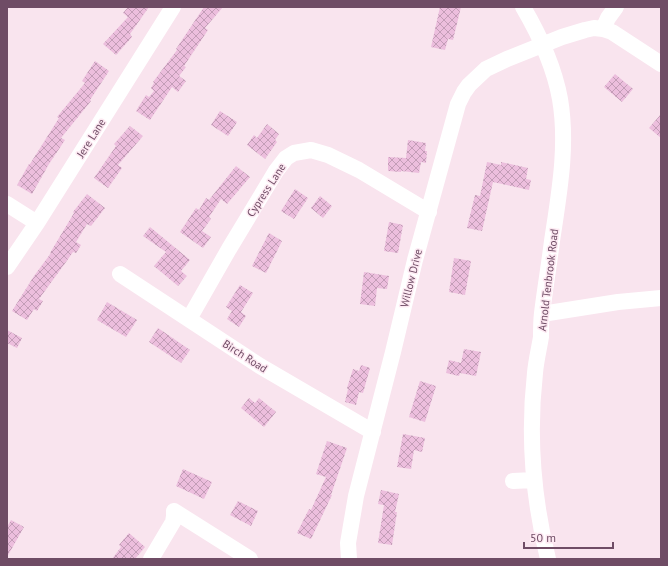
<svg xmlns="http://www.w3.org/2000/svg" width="668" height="566" font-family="'PT Sans',sans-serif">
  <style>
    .building { fill: url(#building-cross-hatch) }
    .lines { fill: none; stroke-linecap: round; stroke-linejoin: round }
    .minor { stroke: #fff; stroke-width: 16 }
    .labels { text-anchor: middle; stroke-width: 3; stroke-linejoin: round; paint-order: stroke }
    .street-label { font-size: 11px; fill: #6f4c65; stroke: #fde9f2 }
  </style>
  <defs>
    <pattern id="building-cross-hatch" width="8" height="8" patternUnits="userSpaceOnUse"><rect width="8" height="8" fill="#ecbedd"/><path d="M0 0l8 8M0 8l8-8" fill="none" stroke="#c39db7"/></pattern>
  </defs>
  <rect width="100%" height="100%" fill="#f9e4ee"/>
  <path class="building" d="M 128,7 L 149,7 L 130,34 L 132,37 L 116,55 L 103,44 L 128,17 L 123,13 Z
    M 204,7 L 223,7 L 205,28 L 208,30 L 184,66 L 186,67 L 179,76 L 186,81 L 178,92 L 172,87 L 150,120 L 136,111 L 146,95 L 149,97 L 154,91 L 151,88 L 154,83 L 153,82 L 177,50 L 176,49 Z
    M 440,7 L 461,7 L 453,40 L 448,39 L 445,50 L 431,47 Z
    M 95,61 L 109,71 L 90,100 L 91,101 L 61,138 L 65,140 L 49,164 L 32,194 L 17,185 L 29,164 L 30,164 L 59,118 L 57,117 L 85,83 L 82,81 Z
    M 615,74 L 633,89 L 622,102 L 604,87 Z
    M 220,111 L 237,122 L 228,136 L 211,125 Z
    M 661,114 L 661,138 L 649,128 Z
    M 267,124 L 279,134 L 275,140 L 277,142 L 265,159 L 247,145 L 254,135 L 257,138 Z
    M 130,126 L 143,136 L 118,165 L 122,168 L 108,188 L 94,178 L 116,146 L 114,144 Z
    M 408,140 L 426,143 L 425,151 L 427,151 L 426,163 L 421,162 L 419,173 L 401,171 L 401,172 L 388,171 L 388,157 L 406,158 Z
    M 487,162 L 501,165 L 501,162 L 528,168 L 526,179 L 531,180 L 529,190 L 493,182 L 482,231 L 467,228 L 475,195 L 480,196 Z
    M 236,166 L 250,177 L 227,204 L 221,199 L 209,217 L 211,219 L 202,231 L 211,237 L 203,248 L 180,232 L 196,208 L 199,210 L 206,198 L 209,200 Z
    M 295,189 L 308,198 L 294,219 L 281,211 Z
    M 87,194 L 105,208 L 91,226 L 87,224 L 76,242 L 81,245 L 76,253 L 73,252 L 66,262 L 39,299 L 43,301 L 37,311 L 34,309 L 27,320 L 12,311 L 34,276 L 51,253 L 50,253 L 74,213 L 73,212 Z
    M 320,196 L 332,206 L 323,218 L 311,208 Z
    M 389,222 L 403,225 L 398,253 L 384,251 Z
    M 150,227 L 190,260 L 181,271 L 187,276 L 178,286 L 154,266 L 166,252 L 143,236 Z
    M 269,233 L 282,241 L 266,273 L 252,266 Z
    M 454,258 L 471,261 L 465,295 L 449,292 Z
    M 364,272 L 389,276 L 387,289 L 377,288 L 375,306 L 360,304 Z
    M 240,285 L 253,293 L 241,312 L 246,316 L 239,327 L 227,319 L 232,311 L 226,307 Z
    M 107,302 L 137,320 L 126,337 L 97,320 Z
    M 158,328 L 190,350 L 181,363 L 149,342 Z
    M 7,330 L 22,338 L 17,348 L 7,343 Z
    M 464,349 L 481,352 L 476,376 L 460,373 L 459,376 L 446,373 L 449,360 L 461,363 Z
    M 361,365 L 370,368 L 363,393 L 359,392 L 356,405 L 345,402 L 348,389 L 347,388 L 353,369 L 359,371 Z
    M 420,381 L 436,386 L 425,422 L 409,417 Z
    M 249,398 L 255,403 L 259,398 L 276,412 L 264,427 L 241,408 Z
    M 403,434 L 425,438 L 422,452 L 414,450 L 411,469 L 397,467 Z
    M 327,441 L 347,448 L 331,495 L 332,495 L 311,539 L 297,533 L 309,509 L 311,510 L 326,477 L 316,474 Z
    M 183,469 L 212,482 L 204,499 L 176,486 Z
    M 381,490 L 399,494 L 395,512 L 397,512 L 392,545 L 378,543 L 384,505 L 378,504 Z
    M 238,501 L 258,511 L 251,526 L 230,515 Z
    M 11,520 L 24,527 L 7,557 L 7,527 Z
    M 129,533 L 145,547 L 135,559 L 112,559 L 121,547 L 119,545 Z"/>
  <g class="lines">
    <path class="minor" d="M 523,7 C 540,36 554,66 560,99 C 568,146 559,194 552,241 C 549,265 545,289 542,313 C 541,321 541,329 541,337 C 539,349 536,361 535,373 C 528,435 533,498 548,559
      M 603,29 L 608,18 L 616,7
      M 7,204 L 37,223
      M 7,267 L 37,223 L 173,7
      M 120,274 L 260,366 L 373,432
      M 542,314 L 618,302 L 661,298
      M 189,319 L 229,249 L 276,171 L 286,158 L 294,153 L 311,150 L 328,155 L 359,170 L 429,212
      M 513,481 L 534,480
      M 174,511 L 250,559
      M 151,559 L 173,522 L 174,516 L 174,511
      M 349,559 L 348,543 L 356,496 L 393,352 L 415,260 L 458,104 L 464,92 L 469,85 L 486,69 L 507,59 L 562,37 L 585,30 L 594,28 L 603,29 L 612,32 L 661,64"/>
  </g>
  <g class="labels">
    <g class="street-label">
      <text transform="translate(91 138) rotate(-58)" y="4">Jere Lane</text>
      <text transform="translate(266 190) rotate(-57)" y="4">Cypress Lane</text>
      <text transform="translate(411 278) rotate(-76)" y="4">Willow Drive</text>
      <text transform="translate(548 280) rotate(-83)" y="4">Arnold Tenbrook Road</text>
      <text transform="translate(245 356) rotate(33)" y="4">Birch Road</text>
    </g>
  </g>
  <rect width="668" height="566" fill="none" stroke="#6f4c65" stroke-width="16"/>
  <path d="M524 542v6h89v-6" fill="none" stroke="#6f4c65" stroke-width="2"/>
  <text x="530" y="542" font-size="12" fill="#6f4c65" stroke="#fde9f2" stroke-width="3" paint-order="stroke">50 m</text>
</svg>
